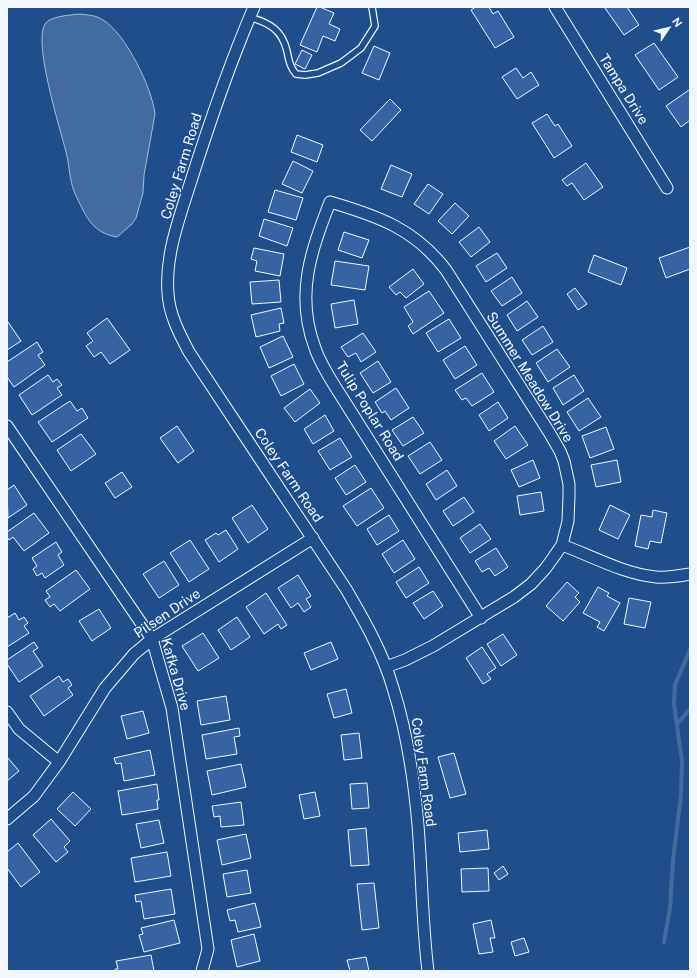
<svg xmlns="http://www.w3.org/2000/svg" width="697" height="978" font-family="'Public Sans',sans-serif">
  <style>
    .water { fill: #446ba0; stroke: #a8bbd7 }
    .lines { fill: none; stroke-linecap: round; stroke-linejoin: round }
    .stream { stroke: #446ba0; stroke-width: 4 }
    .building { fill: #3563a3; stroke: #f2f6ff }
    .service-casing { stroke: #f2f6ff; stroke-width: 8 }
    .minor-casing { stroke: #f2f6ff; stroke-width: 13 }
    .service { stroke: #1f4e8c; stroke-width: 5.5 }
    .minor { stroke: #1f4e8c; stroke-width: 11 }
    .labels { text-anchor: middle; stroke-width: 3; stroke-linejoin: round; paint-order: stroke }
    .street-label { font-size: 14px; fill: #f2f6ff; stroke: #1f4e8c }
  </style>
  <rect width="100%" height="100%" fill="#1f4e8c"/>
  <path class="water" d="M 80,14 C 88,15 96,15 103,20 C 126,34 152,88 155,114 L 144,175 L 143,193 L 136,218 L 132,224 L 117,237 C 100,234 91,226 83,210 C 79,202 74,193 72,185 C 69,174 69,162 66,152 C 60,128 33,43 45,24 C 50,16 71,15 80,14 Z"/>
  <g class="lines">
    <path class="stream" d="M 677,724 L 690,709
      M 664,942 L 670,908 L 673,860 L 681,795 L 682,761 L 674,704 L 675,685 L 690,650"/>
  </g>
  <path class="building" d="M 317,7 L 320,7 L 334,13 L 329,24 L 340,29 L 335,41 L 323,36 L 317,52 L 300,45 Z
    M 476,7 L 489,7 L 493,14 L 498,11 L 514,37 L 495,48 L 471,10 Z
    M 607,7 L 627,7 L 639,25 L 624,35 L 605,8 Z
    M 654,43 L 678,77 L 659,90 L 635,55 Z
    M 374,46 L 390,53 L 379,80 L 362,73 Z
    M 302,50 L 312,55 L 305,69 L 295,64 Z
    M 516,68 L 523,78 L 531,72 L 539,85 L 517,99 L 502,77 Z
    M 689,90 L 690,91 L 690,120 L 681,127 L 666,106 Z
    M 390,99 L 401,110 L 372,141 L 360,130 Z
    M 547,114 L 555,126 L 558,124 L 572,146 L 554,158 L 532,123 Z
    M 297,135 L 323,145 L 317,162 L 291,152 Z
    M 293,161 L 313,171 L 302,193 L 282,184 Z
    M 586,163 L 603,187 L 584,200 L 572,183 L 567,186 L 562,180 Z
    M 391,165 L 412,174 L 402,197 L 381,189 Z
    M 428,184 L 443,194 L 429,214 L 414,204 Z
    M 275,190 L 303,198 L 296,220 L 268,212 Z
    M 455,203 L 469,216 L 452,234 L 438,221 Z
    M 264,219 L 293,228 L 287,246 L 259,236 Z
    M 479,227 L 490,242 L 471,257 L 459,242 Z
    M 344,232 L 369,240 L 362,258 L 338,250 Z
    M 690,247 L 690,269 L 666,278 L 659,258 Z
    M 254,248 L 284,254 L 280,276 L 255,271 L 257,261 L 251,259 Z
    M 497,253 L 507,268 L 486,282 L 476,266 Z
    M 594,255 L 627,268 L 621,285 L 588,272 Z
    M 335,261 L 369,266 L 365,290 L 331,285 Z
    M 413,269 L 424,284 L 406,298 L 400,292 L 396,295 L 389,287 Z
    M 512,277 L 522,293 L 502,306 L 491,291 Z
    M 279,280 L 281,302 L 252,304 L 250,282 Z
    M 575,288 L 587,304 L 578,310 L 567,294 Z
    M 429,291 L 444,313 L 413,334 L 408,326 L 413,322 L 404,307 Z
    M 354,300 L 358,324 L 335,328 L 331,304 Z
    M 527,301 L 538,317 L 517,331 L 507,315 Z
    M 281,308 L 284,323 L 279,324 L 280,331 L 256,337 L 251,315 Z
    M 107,318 L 130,350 L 110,364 L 101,352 L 94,357 L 86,346 L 93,341 L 87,333 Z
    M 449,319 L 461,338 L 438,352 L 426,333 Z
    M 8,322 L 21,341 L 7,350 L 7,323 Z
    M 543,326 L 553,342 L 532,355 L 522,340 Z
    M 363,333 L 376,352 L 361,362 L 356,353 L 348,357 L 341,347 Z
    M 283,336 L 293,357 L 269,368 L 260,347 Z
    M 37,342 L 43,352 L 38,355 L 45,365 L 14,387 L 7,377 L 7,362 Z
    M 465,346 L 477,365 L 455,379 L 443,360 Z
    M 557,349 L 570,367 L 548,382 L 536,363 Z
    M 378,361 L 391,382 L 373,393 L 360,373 Z
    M 294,364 L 304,384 L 281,396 L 271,376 Z
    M 482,373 L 494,392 L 472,406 L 466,398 L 462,400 L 455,390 Z
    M 48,375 L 53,382 L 57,379 L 62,385 L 57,388 L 62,395 L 32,415 L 19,395 Z
    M 574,375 L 584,391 L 563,405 L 553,388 Z
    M 396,388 L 409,408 L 391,420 L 385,411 L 382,413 L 375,402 Z
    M 310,389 L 320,403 L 295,422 L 284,408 Z
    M 588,398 L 601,417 L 579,431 L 567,412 Z
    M 70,401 L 77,411 L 82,408 L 88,418 L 52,442 L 38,422 Z
    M 498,402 L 508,418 L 489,431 L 479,415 Z
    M 325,415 L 334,431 L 313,444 L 304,429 Z
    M 413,417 L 424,433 L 403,446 L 392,430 Z
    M 177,426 L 194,451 L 178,463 L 160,438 Z
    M 515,426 L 528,445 L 506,459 L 494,441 Z
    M 606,427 L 614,449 L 590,458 L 582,436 Z
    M 81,434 L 96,454 L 71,471 L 57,450 Z
    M 340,438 L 352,457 L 330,470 L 318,451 Z
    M 430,442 L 442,460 L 420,474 L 408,456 Z
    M 533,460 L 540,478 L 519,487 L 511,470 Z
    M 617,460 L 621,482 L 596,487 L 591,465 Z
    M 355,465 L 366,482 L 346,495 L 335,478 Z
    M 447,470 L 457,486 L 436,500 L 426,484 Z
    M 122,472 L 132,487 L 115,498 L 105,483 Z
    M 14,485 L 27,505 L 8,518 L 7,490 Z
    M 371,488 L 384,508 L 357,526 L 343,506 Z
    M 541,492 L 544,511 L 520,515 L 517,496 Z
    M 464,497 L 474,512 L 453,526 L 443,511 Z
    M 252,505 L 268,529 L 248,543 L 232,518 Z
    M 610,505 L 630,515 L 618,539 L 599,530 Z
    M 653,510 L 667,513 L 661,543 L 650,541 L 648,549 L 635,546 L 641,515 L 652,517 Z
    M 34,513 L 49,533 L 24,551 L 13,537 L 9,540 L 7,537 L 7,532 Z
    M 389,515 L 399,531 L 377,545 L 367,529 Z
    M 480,524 L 491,539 L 470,553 L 460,538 Z
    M 226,530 L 238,549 L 219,562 L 205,540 L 216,533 L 218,535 Z
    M 190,540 L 209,569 L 189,582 L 170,553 Z
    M 403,540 L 415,559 L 394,573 L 382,554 Z
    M 56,542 L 62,552 L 58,555 L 64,565 L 45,578 L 42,573 L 37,576 L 33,569 L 37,566 L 32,558 Z
    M 496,548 L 508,567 L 495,576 L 489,568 L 482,572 L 475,561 Z
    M 164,561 L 179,585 L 159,598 L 143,574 Z
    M 419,567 L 429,583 L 406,598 L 396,582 Z
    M 76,570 L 90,589 L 60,611 L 54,604 L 50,607 L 45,600 L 50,597 L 46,591 Z
    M 298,575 L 311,596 L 306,599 L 311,607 L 304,612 L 298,603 L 291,608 L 278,588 Z
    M 567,582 L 579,593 L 575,597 L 580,602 L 563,621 L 546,606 Z
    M 598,587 L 609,593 L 607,596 L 620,603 L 604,631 L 597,627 L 600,622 L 583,613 Z
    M 433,591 L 443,606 L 424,619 L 413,603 Z
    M 266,593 L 287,625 L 281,629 L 278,624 L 264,634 L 246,607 Z
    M 629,598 L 651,602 L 645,628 L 624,624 Z
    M 99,609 L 111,628 L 92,641 L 79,621 Z
    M 15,613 L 19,620 L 24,617 L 28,623 L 24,626 L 29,633 L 7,647 L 7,618 Z
    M 237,617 L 250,637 L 231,650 L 218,630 Z
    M 203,633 L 219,658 L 198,671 L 182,646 Z
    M 503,634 L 517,655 L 501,666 L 487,644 Z
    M 34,642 L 38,648 L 33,651 L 43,666 L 19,682 L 7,664 L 7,660 Z
    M 331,642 L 338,659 L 311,670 L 304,653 Z
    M 482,647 L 496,668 L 487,674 L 491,679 L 483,684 L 466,658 Z
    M 59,676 L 63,682 L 68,679 L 72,685 L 68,688 L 73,695 L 44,716 L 30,696 Z
    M 346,689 L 352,713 L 334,718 L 327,694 Z
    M 226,696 L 230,720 L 201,725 L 197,701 Z
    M 143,711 L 149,733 L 127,739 L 121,716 Z
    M 239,728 L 240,736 L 234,737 L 237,754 L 206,759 L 202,735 Z
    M 359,733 L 362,758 L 344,760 L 341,735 Z
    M 150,750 L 155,775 L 124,781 L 121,763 L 116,764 L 114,758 Z
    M 454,753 L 466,794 L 450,798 L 438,757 Z
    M 7,757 L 19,771 L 7,781 Z
    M 241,764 L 246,787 L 212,795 L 207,771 Z
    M 367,783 L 369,808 L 352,809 L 350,784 Z
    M 157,784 L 159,800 L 157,800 L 158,809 L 122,815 L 118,791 Z
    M 73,792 L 91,809 L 75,826 L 57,809 Z
    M 315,792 L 320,816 L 304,819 L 299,795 Z
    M 241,802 L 244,825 L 221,827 L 220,816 L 214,817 L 212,806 Z
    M 51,819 L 70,841 L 64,847 L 68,852 L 56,862 L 33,835 Z
    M 159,820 L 164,843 L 141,848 L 136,824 Z
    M 366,828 L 369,865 L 351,866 L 348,830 Z
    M 487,830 L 489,849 L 460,852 L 458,833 Z
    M 246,834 L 251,858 L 222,865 L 217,840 Z
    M 18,843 L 40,872 L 21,887 L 7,868 L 7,852 Z
    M 167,852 L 171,876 L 135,882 L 131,858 Z
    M 503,866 L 508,874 L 499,880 L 494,873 Z
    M 488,868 L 489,891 L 462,892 L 461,869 Z
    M 247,870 L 251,893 L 227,897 L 223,874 Z
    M 374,883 L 379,928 L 362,930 L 357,884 Z
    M 171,889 L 175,914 L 144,919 L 141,901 L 136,902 L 135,895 Z
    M 255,903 L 261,927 L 238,932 L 235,920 L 230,921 L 227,910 Z
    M 174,920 L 180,943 L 144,952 L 139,935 L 143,934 L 141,928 Z
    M 491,920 L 495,938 L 490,938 L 493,952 L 479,954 L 473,924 Z
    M 254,934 L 260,961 L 237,967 L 231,940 Z
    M 524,938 L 529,952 L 515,956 L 511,942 Z
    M 151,955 L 154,971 L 115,971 L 115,969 L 118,969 L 116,961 Z
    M 366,957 L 369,971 L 350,971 L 347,960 Z"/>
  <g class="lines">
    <defs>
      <path id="service" d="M 249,17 C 270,23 282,30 287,51 C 289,61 290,67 296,74 L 305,75 L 318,73 L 341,63 L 361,48 L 375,26 L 372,7"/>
      <path id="minor" d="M 254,7 C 229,65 209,124 190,184 C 179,219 165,256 168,293 C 169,314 179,333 189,352 L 346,589 C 364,620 383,653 393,688 C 407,732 414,779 418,825 C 422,874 422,923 428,971
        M 555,7 L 667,188
        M 7,426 L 152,639 L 172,708 L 208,949 L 202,971
        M 562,545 C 592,556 624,574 656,577 C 667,578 679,576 690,574
        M 386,667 L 405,660 L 433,646 L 514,597 L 531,584 L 545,569 L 553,558 L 562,545 L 568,521 L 569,496 L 569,484 L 564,461 L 560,451 L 549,432 L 446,270 C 415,229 378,216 330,202 C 311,251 295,295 315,348 C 321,366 333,383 343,399 L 481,618
        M 7,712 L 19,729 L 59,762
        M 7,819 L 34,796 L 59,762 L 105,688 L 134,654 L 152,639 L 313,538"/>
    </defs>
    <use href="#service" class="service-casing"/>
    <use href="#minor" class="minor-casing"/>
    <use href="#service" class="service"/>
    <use href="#minor" class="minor"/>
  </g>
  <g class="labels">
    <g class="street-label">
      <text transform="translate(624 89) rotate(58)" y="5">Tampa Drive</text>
      <text transform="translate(181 166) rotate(-73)" y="5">Coley Farm Road</text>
      <text transform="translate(530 377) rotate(58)" y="5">Summer Meadow Drive</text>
      <text transform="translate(370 411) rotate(58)" y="5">Tulip Poplar Road</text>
      <text transform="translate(289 475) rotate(56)" y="5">Coley Farm Road</text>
      <text transform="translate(167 613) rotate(-34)" y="5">Pilsen Drive</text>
      <text transform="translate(176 674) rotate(74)" y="5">Kafka Drive</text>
      <text transform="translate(424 772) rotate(82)" y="5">Coley Farm Road</text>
    </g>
  </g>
  <rect width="697" height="978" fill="none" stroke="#f2f6ff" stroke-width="16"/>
  <g transform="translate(669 28) rotate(55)" stroke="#1f4e8c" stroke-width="3" paint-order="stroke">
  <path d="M0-3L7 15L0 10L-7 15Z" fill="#f2f6ff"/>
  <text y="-6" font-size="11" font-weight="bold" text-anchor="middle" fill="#f2f6ff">N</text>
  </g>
</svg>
